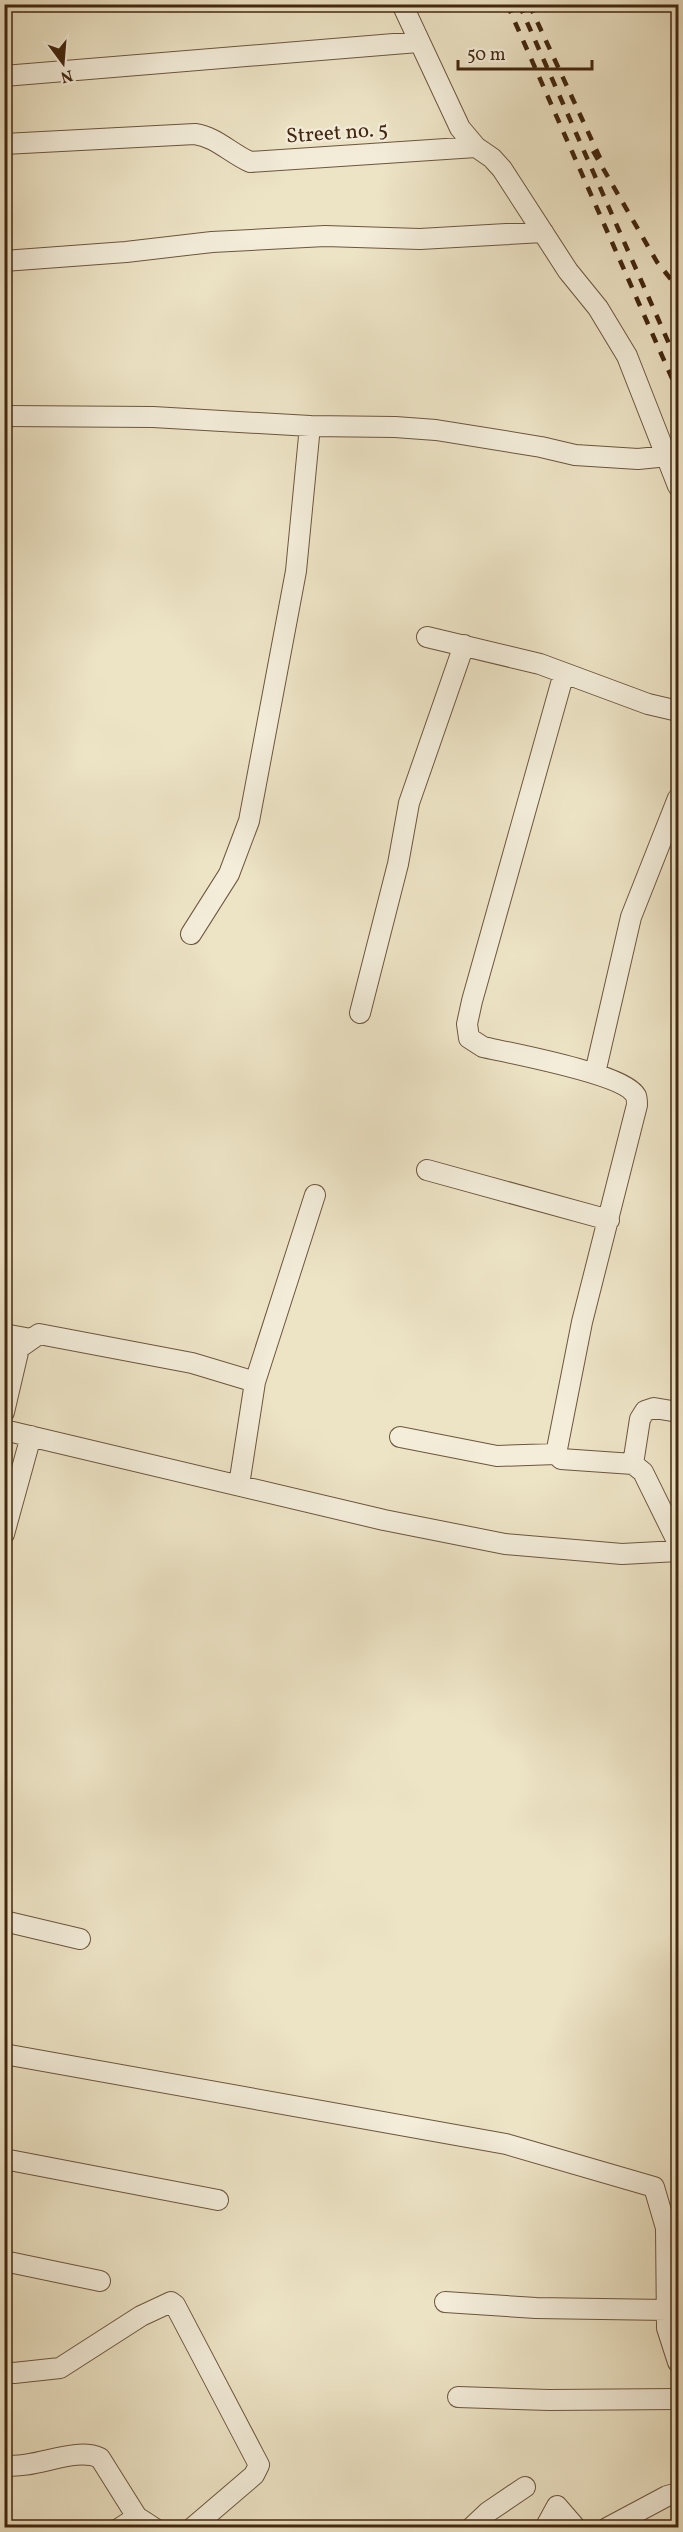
<svg xmlns="http://www.w3.org/2000/svg" width="683" height="2532" font-family="Vollkorn,serif">
  <style>
    .lines { fill: none; stroke-linecap: round; stroke-linejoin: round }
    .street-casing { stroke: #6d563d; stroke-width: 22 }
    .street { stroke: #f3edda; stroke-width: 20 }
    .rail { stroke: #42260f; stroke-width: 4.5; stroke-dasharray: 10 10; stroke-linecap: butt }
    .labels { text-anchor: middle; stroke-width: 5; stroke-linejoin: round; paint-order: stroke }
    .street-label { font-size: 21px; fill: #42260f; stroke: #f3edda }
  </style>
  <rect width="100%" height="100%" fill="#ede4c6"/>
  <filter id="stains"><feTurbulence type="fractalNoise" baseFrequency=".00333" numOctaves="4"/><feColorMatrix values="0 0 0 0 .2 0 0 0 0 .09 0 0 0 0 .02 0 0 0 .5 -.17"/></filter>
  <radialGradient id="worn" r=".72"><stop offset=".6" stop-color="#630" stop-opacity="0"/><stop offset="1" stop-color="#630" stop-opacity=".3"/></radialGradient>
  <g class="lines">
    <defs>
      <path id="street" d="M 402,4 L 460,128 L 476,147 L 492,158 L 502,169 L 568,271 L 598,308 L 627,356 L 678,486
        M 4,76 L 418,42
        M 4,144 L 195,134 C 216,137 230,153 250,162 L 476,147
        M 4,261 L 126,252 L 212,242 L 325,236 L 420,239 L 543,232
        M 4,416 L 153,417 L 310,426 L 395,427 L 436,430 L 541,447 L 575,455 L 638,459 L 668,456
        M 427,637 L 540,664 L 648,704 L 678,711
        M 564,673 L 472,1001 L 467,1024 L 469,1038 L 483,1047 C 510,1053 625,1074 636,1096 C 637,1099 637,1102 637,1105 L 582,1322 L 556,1454 L 561,1459 L 633,1464 L 643,1472 L 678,1543
        M 191,934 L 229,874 L 249,821 L 296,571 L 310,426
        M 360,1013 L 398,864 L 409,803 L 464,645
        M 595,1073 L 631,917 L 678,798
        M 427,1170 L 609,1220
        M 4,1334 L 31,1339
        M 255,1382 L 315,1195
        M 4,1412 L 19,1348 L 39,1334 L 192,1363 L 255,1382 L 239,1485
        M 4,1430 L 384,1520 L 505,1544 L 622,1554 L 678,1551
        M 400,1437 L 497,1456 L 556,1454
        M 633,1464 L 640,1419 L 645,1411 L 654,1408 L 678,1412
        M 4,1534 L 31,1436
        M 4,1921 L 80,1939
        M 4,2054 L 506,2144 L 654,2187 L 666,2228 L 667,2328 L 678,2362
        M 4,2159 L 218,2200
        M 4,2261 L 100,2281
        M 445,2302 L 536,2308 L 667,2310
        M 4,2372 L 14,2373 L 60,2368 L 141,2316 L 171,2302 L 175,2305 L 259,2465 L 254,2475 L 192,2528
        M 458,2397 L 549,2400 L 678,2399
        M 4,2465 C 35,2470 74,2446 100,2458 L 137,2517 L 154,2528
        M 120,2528 L 137,2517
        M 471,2528 L 488,2512 L 525,2487
        M 545,2528 L 557,2506 L 576,2528
        M 607,2528 L 667,2496 L 678,2493"/>
    </defs>
    <use href="#street" class="street-casing"/>
    <use href="#street" class="street"/>
    <path class="rail" d="M 507,4 L 678,392
      M 519,4 L 678,364
      M 529,4 L 600,158
      M 593,151 L 657,262 L 678,288"/>
  </g>
  <g class="labels">
    <g class="street-label">
      <text transform="translate(337 132) rotate(-4)" y="7">Street no. 5</text>
    </g>
  </g>
  <rect width="683" height="2532" fill="none" stroke="#ede4c6" stroke-width="24"/>
  <rect x="6" y="6" width="671" height="2520" fill="none" stroke="#42260f" stroke-width="3"/>
  <rect x="12" y="12" width="659" height="2508" fill="none" stroke="#42260f" stroke-width="1.5"/>
  <g transform="translate(63 63) rotate(164)" stroke="#f3edda" stroke-width="4.5" paint-order="stroke">
  <path d="M0-4.5L10 22L0 15L-10 22Z" fill="#42260f"/>
  <text y="-9" font-size="16" font-weight="bold" text-anchor="middle" fill="#42260f">N</text>
  </g>
  <path d="M458 60v9h134v-9" fill="none" stroke="#42260f" stroke-width="3"/>
  <text x="467" y="60" font-size="18" fill="#42260f" stroke="#f3edda" stroke-width="4.5" paint-order="stroke">50 m</text>
  <rect width="100%" height="100%" filter="url(#stains)"/>
  <rect width="100%" height="100%" fill="url(#worn)"/>
</svg>
